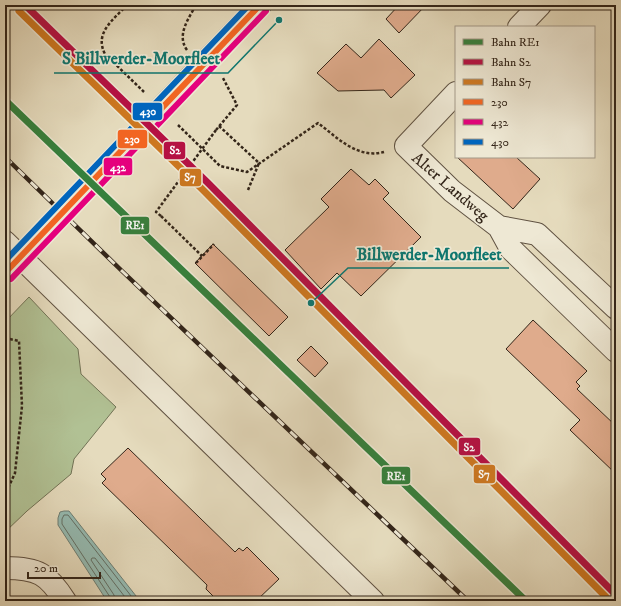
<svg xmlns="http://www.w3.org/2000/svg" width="621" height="606" font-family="'IM FELL DW Pica',serif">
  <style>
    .green { fill: #b1c194; stroke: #727356 }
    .water { fill: #96bbb2; stroke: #6e7f75 }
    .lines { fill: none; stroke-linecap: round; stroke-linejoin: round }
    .shore { stroke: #647066; stroke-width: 1 }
    .building { fill: #dfab8c; stroke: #332519 }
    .minor-casing { stroke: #605242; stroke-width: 24 }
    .major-casing { stroke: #332519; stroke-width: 24 }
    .path { stroke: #332519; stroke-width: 2.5; stroke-dasharray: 3 2; stroke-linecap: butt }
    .minor { stroke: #eee8d4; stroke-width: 22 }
    .major { stroke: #e2be7e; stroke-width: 22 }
    .rail-casing { stroke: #332519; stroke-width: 4.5 }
    .rail { stroke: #eee8d4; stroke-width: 3; stroke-dasharray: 9; stroke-linecap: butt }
    .major-bridge-casing { stroke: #332519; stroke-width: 24; stroke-linecap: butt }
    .path-bridge { stroke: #332519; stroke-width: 2.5; stroke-dasharray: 3 2; stroke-linecap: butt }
    .major-bridge { stroke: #e2be7e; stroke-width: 22 }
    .bus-1-casing { stroke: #eee8d4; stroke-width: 9 }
    .bus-2-casing { stroke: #eee8d4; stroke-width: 9 }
    .bus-3-casing { stroke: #eee8d4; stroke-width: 9 }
    .bus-1 { stroke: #f26522; stroke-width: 6 }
    .bus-2 { stroke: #e5007d; stroke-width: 6 }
    .bus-3 { stroke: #0065bd; stroke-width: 6 }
    .rail-1-casing { stroke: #eee8d4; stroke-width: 10 }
    .rail-2-casing { stroke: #eee8d4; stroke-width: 10 }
    .rail-3-casing { stroke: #eee8d4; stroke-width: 10 }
    .rail-1 { stroke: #36803d; stroke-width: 7 }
    .rail-2 { stroke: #b51143; stroke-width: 7 }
    .rail-3 { stroke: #cc7720; stroke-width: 7 }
    .labels { text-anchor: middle; stroke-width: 3.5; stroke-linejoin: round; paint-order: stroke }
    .street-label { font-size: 16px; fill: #332519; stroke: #eee8d4 }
    .leader { fill: none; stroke: #0f766e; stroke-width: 1.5 }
    .callout-dot { fill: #0f766e; stroke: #eee8d4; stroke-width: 1.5 }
    .callout-label { font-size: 17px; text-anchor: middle; font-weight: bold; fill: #0f766e; stroke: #eee8d4; stroke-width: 3.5; stroke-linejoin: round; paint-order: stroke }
    .line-badge { stroke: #eee8d4; stroke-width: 1.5 }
    .badge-label { font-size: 11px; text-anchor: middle; font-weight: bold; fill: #fff }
  </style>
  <rect width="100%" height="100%" fill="#e5dbbd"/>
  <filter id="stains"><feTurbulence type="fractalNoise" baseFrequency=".005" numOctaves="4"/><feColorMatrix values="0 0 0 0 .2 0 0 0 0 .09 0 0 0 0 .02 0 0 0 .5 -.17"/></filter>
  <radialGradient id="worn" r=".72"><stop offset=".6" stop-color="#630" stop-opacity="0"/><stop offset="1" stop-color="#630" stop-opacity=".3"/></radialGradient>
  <path class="green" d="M 29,297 L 78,349 L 81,374 L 116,407 L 74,459 L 71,474 L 27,511 L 5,532 L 5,322 Z"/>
  <path class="water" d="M 64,511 L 69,511 L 140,601 L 107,601 L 58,525 L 58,518 L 60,512 Z"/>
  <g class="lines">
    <path class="shore" d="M 110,601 L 110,597 L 62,524 L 62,519 L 64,515 L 68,515 L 135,601
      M 115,601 L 114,595 L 91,560 L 92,558 L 95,558 L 128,601"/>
  </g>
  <path class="building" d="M 399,5 L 426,5 L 399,33 L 386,19 Z
    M 379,39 L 415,75 L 391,98 L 384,90 L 338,91 L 317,73 L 346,44 L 361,58 Z
    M 457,157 L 516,157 L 540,179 L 513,209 Z
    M 351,169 L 369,185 L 375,179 L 389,193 L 383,199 L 421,237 L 361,296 L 337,273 L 321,289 L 285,250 L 329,207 L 321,199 Z
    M 213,244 L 288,317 L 269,336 L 195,263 Z
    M 533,320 L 587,371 L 576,382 L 580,386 L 577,389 L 616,426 L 616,474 L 570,430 L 580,420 L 506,349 Z
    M 311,346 L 328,363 L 315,377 L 297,360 Z
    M 128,448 L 235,552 L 239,548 L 243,551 L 247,547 L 279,579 L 256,601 L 218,601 L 206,589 L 207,585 L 102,483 L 106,479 L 101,474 Z"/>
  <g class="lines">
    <defs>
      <path id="minor" d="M 519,27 L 540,5
        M 456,93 L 406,146 L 452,191 L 499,227 L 537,234 L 616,308
        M 499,227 L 511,249 L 616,351
        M 5,242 L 373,601
        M 5,568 C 38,568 48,574 65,601"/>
      <path id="major" d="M 192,76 L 260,5"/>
    </defs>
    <use href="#minor" class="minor-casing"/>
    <use href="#major" class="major-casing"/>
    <path class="path" d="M 127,5 C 113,20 94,33 105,54 L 144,92
      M 187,50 C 176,35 189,18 196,5
      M 178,125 L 220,166 L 247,172 L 318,123 C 338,138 357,159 384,152
      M 219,126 L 259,163
      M 216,130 L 237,105 L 223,78
      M 248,190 L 259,163
      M 161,216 L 202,256
      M 196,263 L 214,244
      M 5,338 L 19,341 L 22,406 L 15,473 L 5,495"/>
    <use href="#minor" class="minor"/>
    <use href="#major" class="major"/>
    <defs>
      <path id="rail" d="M 5,157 L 122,271 L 468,601"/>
    </defs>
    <use href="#rail" class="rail-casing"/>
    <use href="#rail" class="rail"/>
    <defs>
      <path id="major-bridge" d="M 5,273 L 192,76"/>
    </defs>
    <use href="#major-bridge" class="major-bridge-casing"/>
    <path class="path-bridge" d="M 161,216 L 156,212 L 216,130"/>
    <use href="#major-bridge" class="major-bridge"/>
    <defs>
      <path id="bus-1" d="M 5,273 L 260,5"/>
      <path id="bus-2" d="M 11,279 L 266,11"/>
      <path id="bus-3" d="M 5,261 L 249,5"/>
    </defs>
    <use href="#bus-1" class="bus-1-casing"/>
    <use href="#bus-2" class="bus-2-casing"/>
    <use href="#bus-3" class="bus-3-casing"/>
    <use href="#bus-1" class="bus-1"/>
    <use href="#bus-2" class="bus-2"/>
    <use href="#bus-3" class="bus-3"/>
    <defs>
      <path id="rail-1" d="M 5,100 L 526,601"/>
      <path id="rail-2" d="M 25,5 L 208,183 L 616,595"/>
      <path id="rail-3" d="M 19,11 L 202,189 L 610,601"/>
    </defs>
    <use href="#rail-1" class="rail-1-casing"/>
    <use href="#rail-2" class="rail-2-casing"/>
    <use href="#rail-3" class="rail-3-casing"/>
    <use href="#rail-1" class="rail-1"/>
    <use href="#rail-2" class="rail-2"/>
    <use href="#rail-3" class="rail-3"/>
  </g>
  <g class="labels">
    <g class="street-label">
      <text transform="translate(451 186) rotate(41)" y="6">Alter Landweg</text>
    </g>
  </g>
  <path class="leader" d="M279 20L228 73H54M311 303L348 268H509"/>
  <g class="callout-dot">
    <circle cx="279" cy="20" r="4"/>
    <circle cx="311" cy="303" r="4"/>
  </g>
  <g class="callout-label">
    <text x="141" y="64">S Billwerder-Moorfleet</text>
    <text x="429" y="260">Billwerder-Moorfleet</text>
  </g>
  <g class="line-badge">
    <rect x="132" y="102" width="31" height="19" rx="4" fill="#0065bd"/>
    <rect x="117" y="129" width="31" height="20" rx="4" fill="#f26522"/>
    <rect x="163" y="141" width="23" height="19" rx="4" fill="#b51143"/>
    <rect x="103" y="157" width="30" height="19" rx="4" fill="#e5007d"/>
    <rect x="179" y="168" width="23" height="19" rx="4" fill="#cc7720"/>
    <rect x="120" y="216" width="30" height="19" rx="4" fill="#36803d"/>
    <rect x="458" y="437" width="23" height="19" rx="4" fill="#b51143"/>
    <rect x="473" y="464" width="23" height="20" rx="4" fill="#cc7720"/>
    <rect x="381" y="466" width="30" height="19" rx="4" fill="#36803d"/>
  </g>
  <g class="badge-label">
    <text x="148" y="115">430</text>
    <text x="132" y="143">230</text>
    <text x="175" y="154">S2</text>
    <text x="118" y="171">432</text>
    <text x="190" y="181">S7</text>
    <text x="135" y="229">RE1</text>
    <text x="469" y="451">S2</text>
    <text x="484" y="478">S7</text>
    <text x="396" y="480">RE1</text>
  </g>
  <rect width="621" height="606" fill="none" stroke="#e5dbbd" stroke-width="20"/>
  <rect x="6" y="6" width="609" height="594" fill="none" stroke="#332519" stroke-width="2"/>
  <rect x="10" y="10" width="601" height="586" fill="none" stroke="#332519"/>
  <rect x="455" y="26" width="140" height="132" fill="#eee8d4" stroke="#a39a89"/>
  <rect x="463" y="39" width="20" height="6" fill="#36803d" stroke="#a39a89"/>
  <text x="491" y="46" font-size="12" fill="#332519">Bahn RE1</text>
  <rect x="463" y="59" width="20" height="6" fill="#b51143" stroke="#a39a89"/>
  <text x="491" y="66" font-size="12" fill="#332519">Bahn S2</text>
  <rect x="463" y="79" width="20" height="6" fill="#cc7720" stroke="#a39a89"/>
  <text x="491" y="86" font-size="12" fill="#332519">Bahn S7</text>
  <rect x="463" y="99" width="20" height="6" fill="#f26522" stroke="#a39a89"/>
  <text x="491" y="106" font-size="12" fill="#332519">230</text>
  <rect x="463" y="119" width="20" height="6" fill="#e5007d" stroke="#a39a89"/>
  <text x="491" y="126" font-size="12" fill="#332519">432</text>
  <rect x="463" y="139" width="20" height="6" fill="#0065bd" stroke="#a39a89"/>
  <text x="491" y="146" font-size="12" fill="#332519">430</text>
  <path d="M28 572v6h72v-6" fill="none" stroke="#332519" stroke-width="2"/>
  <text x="34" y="572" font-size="12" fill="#332519" stroke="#eee8d4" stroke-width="3" paint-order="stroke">20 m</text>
  <rect width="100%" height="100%" filter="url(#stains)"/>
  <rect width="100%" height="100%" fill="url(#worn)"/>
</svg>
